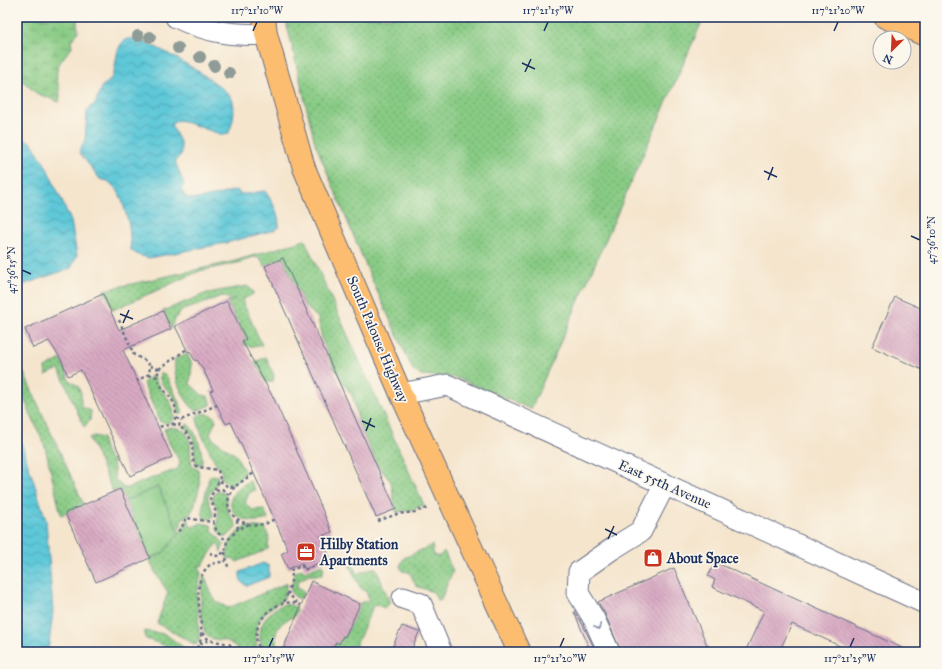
<svg xmlns="http://www.w3.org/2000/svg" width="942" height="669" font-family="'IM FELL Great Primer',serif">
  <style>
    .grass { fill: url(#grass-dots); stroke: #527d71 }
    .wetland { fill: url(#wetland-marsh); stroke: #527d71 }
    .garden { fill: #88cb84; stroke: #527d71 }
    .water { fill: url(#water-waves); stroke: #3c7c9b }
    .building { fill: url(#building-back-hatch) }
    .lines { fill: none; stroke-linecap: round; stroke-linejoin: round }
    .minor-casing { stroke: #676f85; stroke-width: 23 }
    .major-casing { stroke: #676f85; stroke-width: 24 }
    .path { stroke: #676f85; stroke-width: 2.5; stroke-dasharray: 3 3; stroke-linecap: butt }
    .minor { stroke: #fff; stroke-width: 21 }
    .major { stroke: #fcbd6f; stroke-width: 22 }
    .tree { fill: #8f9b96 }
    .oneway { stroke: #8d97ae }
    .ticks { fill: none; stroke: #1b2f5e; stroke-width: 1.5 }
    .labels { text-anchor: middle; stroke-width: 3.5; stroke-linejoin: round; paint-order: stroke }
    .street-label { font-size: 14px; fill: #1b2f5e; stroke: #fbf7ec }
    .poi-label { font-size: 14px; font-weight: bold; fill: #1b2f5e; stroke: #fbf7ec; text-anchor: start }
    .neatline { fill: none; stroke: #1b2f5e; stroke-width: 1.5 }
    .ticks-label { font-size: 10px; text-anchor: middle; fill: #1b2f5e }
  </style>
  <defs>
    <pattern id="grass-dots" width="8" height="8" patternUnits="userSpaceOnUse"><rect width="8" height="8" fill="#88cb84"/><path d="M2 2h.1M6 6h.1" fill="none" stroke="#6ea56f" stroke-width="1.8" stroke-linecap="round"/></pattern>
    <pattern id="wetland-marsh" width="20" height="14" patternUnits="userSpaceOnUse"><rect width="20" height="14" fill="#88cb84"/><path d="M1 5h8M5 5V1M11 12h8M15 12V8" fill="none" stroke="#6ea56f"/></pattern>
    <pattern id="water-waves" width="16" height="10" patternUnits="userSpaceOnUse"><rect width="16" height="10" fill="#5ec8d8"/><path d="M0 5q4-4 8 0t8 0" fill="none" stroke="#4da3b2"/></pattern>
    <pattern id="building-back-hatch" width="6" height="6" patternUnits="userSpaceOnUse"><rect width="6" height="6" fill="#d9aac3"/><path d="M-1 5l2 2M0 0l6 6M5-1l2 2" fill="none" stroke="#af8ba2"/></pattern>
  </defs>
  <rect width="100%" height="100%" fill="#fbf7ec"/>
  <filter id="ink" filterUnits="userSpaceOnUse"><feTurbulence type="fractalNoise" baseFrequency=".025" numOctaves="2"/><feDisplacementMap in="SourceGraphic" scale="8" xChannelSelector="R" yChannelSelector="G"/><feConvolveMatrix kernelMatrix="1 2 1 2 8 2 1 2 1" color-interpolation-filters="sRGB"/></filter>
  <filter id="wash" filterUnits="userSpaceOnUse"><feTurbulence type="fractalNoise" baseFrequency=".012" numOctaves="4" result="noise"/><feDisplacementMap in="SourceGraphic" scale="16" xChannelSelector="R" yChannelSelector="G"/><feGaussianBlur stdDeviation="0.9" result="paint"/><feColorMatrix in="noise" values="0 0 0 0 0 0 0 0 0 0 0 0 0 0 0 0 0 1.4 0 .05"/><feComposite in="paint" operator="in"/></filter>
  <g filter="url(#wash)">
    <rect width="100%" height="100%" fill="#f5e5cd"/>
    <path class="grass" d="M 285,17 L 704,17 L 531,409 L 457,378 L 421,375 L 413,370 L 371,278 L 315,143 Z
      M 305,240 L 424,505 L 413,510 L 396,512 L 391,482 L 377,464 L 359,424 L 353,397 L 334,368 L 322,340 L 318,318 L 304,305 L 283,258 L 265,266 L 260,258 L 253,257 L 242,262 L 200,271 L 113,310 L 104,290 L 231,262 Z
      M 247,286 L 253,291 L 253,294 L 242,300 L 262,345 C 255,347 252,347 245,345 L 243,340 L 246,339 L 227,301 L 235,300 L 221,296 L 205,303 L 183,310 L 176,317 L 171,329 L 163,311 L 207,293 Z
      M 187,354 L 192,364 L 190,384 L 202,395 L 208,396 L 211,405 L 196,411 C 183,401 172,375 175,359 Z
      M 266,357 L 274,375 L 273,382 L 266,382 L 258,367 L 255,368 L 253,363 Z
      M 17,358 L 84,505 L 61,515 L 45,447 L 17,383 Z
      M 61,359 L 69,380 L 78,386 L 81,393 L 81,406 L 91,411 L 90,421 L 84,427 L 59,369 L 46,375 L 45,368 Z
      M 160,372 L 167,377 L 182,409 L 182,414 L 178,414 C 178,408 177,403 174,398 C 169,388 157,385 160,372 Z
      M 151,376 L 154,377 C 160,394 175,398 174,419 L 170,423 L 160,422 L 143,383 Z
      M 202,413 L 212,415 L 216,420 L 210,434 L 213,439 L 236,455 L 245,473 L 232,486 L 223,481 L 221,470 C 215,465 195,423 197,416 Z
      M 187,424 C 197,430 205,456 201,466 L 197,464 C 190,449 201,440 184,427 Z
      M 171,427 C 200,429 185,455 194,468 L 198,469 L 200,485 L 194,507 L 189,516 L 182,518 L 181,526 L 177,529 L 158,487 L 125,501 L 120,489 L 113,492 L 89,438 L 94,436 L 102,438 L 107,455 L 113,461 L 115,480 L 124,488 L 128,488 L 147,480 L 178,469 L 180,462 L 170,445 L 164,429 Z
      M 212,475 L 218,476 L 216,486 L 208,496 C 208,504 214,509 213,517 L 210,519 L 204,519 L 202,510 L 209,478 Z
      M 250,481 L 255,490 L 249,493 L 245,503 L 252,510 L 264,509 L 268,519 C 233,530 214,496 250,481 Z
      M 217,491 L 221,491 L 226,495 L 227,510 L 236,524 L 236,528 L 227,537 C 210,534 220,519 218,510 C 217,505 213,503 212,498 Z
      M 187,520 L 189,521 L 190,526 L 193,527 L 201,523 L 211,525 L 212,530 L 224,544 L 221,552 L 219,545 L 217,543 L 202,566 L 199,565 L 201,574 L 197,592 L 199,633 L 199,640 L 196,645 L 157,623 L 168,592 L 156,574 L 149,559 L 163,553 L 178,532 L 184,529 Z
      M 247,526 L 265,528 L 269,538 L 268,549 L 237,562 L 232,558 L 227,559 C 226,545 234,532 247,526 Z
      M 432,545 L 434,556 L 440,556 L 444,551 L 453,571 L 440,601 L 437,600 L 433,592 L 416,586 L 410,573 L 405,571 L 403,572 L 400,566 L 404,558 Z
      M 350,559 L 357,574 L 372,568 L 376,568 L 390,603 L 385,608 L 374,604 L 353,652 L 331,652 L 336,642 L 339,643 L 343,636 L 345,637 L 360,603 L 369,600 L 367,593 L 360,587 L 349,565 Z
      M 322,565 L 324,569 L 322,575 L 309,575 L 298,581 L 297,588 L 304,591 L 301,598 L 297,598 L 292,594 L 290,588 L 294,579 L 294,573 L 301,569 L 305,572 Z
      M 204,576 L 215,601 L 228,608 L 287,583 L 284,598 C 272,608 257,615 256,633 C 255,640 258,646 257,652 L 240,652 C 227,635 219,644 208,636 C 198,628 200,587 204,576 Z
      M 285,604 L 296,607 L 297,610 L 294,617 C 278,621 271,635 279,650 L 278,652 L 265,652 C 252,634 265,610 285,604 Z
      M 145,631 L 165,634 L 190,652 L 167,652 L 164,645 L 146,639 L 144,635 Z"/>
    <path class="wetland" d="M 17,17 L 77,18 L 78,32 L 71,41 L 72,47 C 67,54 58,62 57,71 C 55,82 63,90 59,102 L 36,93 L 24,82 L 17,79 Z"/>
    <path class="garden" d="M 158,487 L 179,533 L 163,553 L 150,558 L 125,501 Z"/>
    <path class="water" d="M 127,39 C 130,39 133,38 136,39 C 152,42 226,85 232,99 C 236,109 233,125 228,134 L 220,134 L 179,120 L 171,124 L 181,144 L 181,155 L 175,161 L 184,184 L 181,190 L 187,198 C 203,201 221,193 237,190 L 240,194 C 249,195 256,191 265,191 C 273,203 279,212 279,227 L 274,230 L 226,243 L 149,258 L 138,255 L 131,250 L 129,225 L 122,200 L 118,191 L 108,181 L 100,179 L 79,152 L 85,140 L 87,112 L 90,107 L 95,104 L 102,86 C 123,77 109,49 127,39 Z
      M 17,135 L 32,143 L 46,166 L 71,221 L 77,255 L 71,268 L 17,287 Z
      M 17,435 L 21,442 L 46,520 L 53,612 L 48,652 L 17,652 Z
      M 263,563 L 269,566 L 269,577 L 246,586 C 241,581 240,581 240,572 Z"/>
    <g id="blocks">
      <path class="building" d="M 283,258 L 396,509 L 376,517 L 265,266 Z
        M 103,294 L 119,330 L 163,311 L 171,329 L 123,350 L 172,457 L 130,476 L 81,370 L 68,376 L 61,359 L 49,341 L 33,348 L 25,329 Z
        M 895,297 L 925,310 L 925,371 L 872,347 Z
        M 227,301 L 246,339 L 242,341 L 275,401 L 332,532 L 321,536 L 330,558 L 305,569 L 302,563 L 288,569 L 281,554 L 288,550 L 231,422 L 226,424 L 210,391 L 213,390 L 202,367 L 197,360 L 195,361 L 190,351 L 188,352 L 175,326 Z
        M 120,489 L 150,558 L 96,582 L 65,513 Z
        M 715,562 L 911,652 L 853,652 L 792,624 L 779,652 L 745,652 L 764,611 L 712,587 L 715,580 L 708,576 Z
        M 674,568 L 710,652 L 621,652 L 605,614 L 598,602 Z
        M 311,581 L 360,604 L 345,637 L 343,636 L 339,644 L 336,642 L 331,652 L 282,652 Z
        M 574,612 L 575,612 L 583,625 L 596,652 L 591,652 Z
        M 402,626 L 419,632 L 411,652 L 390,652 Z"/>
    </g>
  </g>
  <g filter="url(#ink)">
    <use href="#blocks" fill-opacity="0" stroke="#676f85" stroke-width="1"/>
    <g class="lines">
      <defs>
        <path id="minor" d="M 176,17 C 207,32 232,36 266,34
          M 401,394 L 447,385 L 925,603
          M 403,598 L 421,604 L 441,652
          M 609,652 L 594,619 L 578,593 L 579,572 L 612,549 L 641,531 L 665,484"/>
        <path id="major" d="M 264,17 L 266,34 L 304,168 L 401,394 L 519,652
          M 885,17 L 925,35"/>
      </defs>
      <use href="#minor" class="minor-casing"/>
      <use href="#major" class="major-casing"/>
      <path class="path" d="M 119,320 L 134,355 L 146,361 L 150,366 L 149,374 L 137,381
        M 150,366 L 159,369 L 157,377
        M 159,369 L 187,349
        M 149,374 L 157,377 C 162,396 184,400 173,424 L 158,427
        M 176,418 L 181,420 L 217,405
        M 173,424 L 179,426 L 181,420
        M 220,481 L 227,486 L 234,487 L 254,473
        M 234,487 C 232,492 228,497 228,502 C 228,519 249,528 263,524 C 267,524 271,521 274,519
        M 216,490 L 222,489 L 230,496
        M 237,520 L 238,529 L 249,524
        M 378,521 L 397,514 L 415,512 L 428,508
        M 213,522 L 217,532 L 227,541
        M 178,531 L 181,529 L 186,518 L 213,522 L 216,512 L 210,498 L 220,479 L 218,470 L 198,467 L 194,464 C 190,444 197,441 179,426
        M 329,547 L 348,547
        M 225,552 L 228,567
        M 210,553 L 217,556 L 225,552 L 227,541 L 238,529
        M 284,602 L 288,593
        M 297,603 L 288,593 L 292,577 L 291,570 L 302,566 L 304,570 L 327,561
        M 202,633 L 209,640 L 229,644 L 238,652
        M 200,644 L 209,640
        M 193,652 C 196,649 199,646 200,642 C 206,619 187,582 211,564 L 226,561
        M 262,652 C 243,629 275,593 300,605"/>
      <use href="#minor" class="minor"/>
      <use href="#major" class="major"/>
    </g>
    <g class="tree">
      <circle cx="138" cy="36" r="6"/>
      <circle cx="150" cy="37" r="6"/>
      <circle cx="178" cy="48" r="6"/>
      <circle cx="200" cy="57" r="6"/>
      <circle cx="214" cy="66" r="6"/>
      <circle cx="229" cy="73" r="6"/>
    </g>
    <defs><path id="oneway-chevron" d="M-2-3.5L2.5 0L-2 3.5" fill="none" stroke-width="1.6" stroke-linecap="round" stroke-linejoin="round"/></defs>
    <use class="oneway" href="#oneway-chevron" transform="translate(598 627) rotate(65)"/>
  </g>
  <path class="ticks" d="M 253,31 L 257,22M 544,31 L 548,22M 834,31 L 838,22M 522,63 L 535,69M 525,72 L 531,59M 764,171 L 777,177M 768,180 L 773,167M 911,236 L 920,240M 22,270 L 31,274M 120,314 L 133,319M 123,323 L 129,310M 362,421 L 375,427M 366,431 L 371,418M 605,529 L 617,535M 608,539 L 614,526M 269,647 L 273,638M 560,647 L 564,638M 850,647 L 854,638"/>
  <defs>
    <symbol id="office-square" viewBox="-11 -11 22 22"><rect x="-9" y="-9" width="18" height="18" rx="4" fill="#c8321e" stroke="#fbf7ec"/><path d="M-6-3h4V-5.5h4V-3h4V5H-6ZM-1-4.5V-3h2v-1.5ZM-6 0V1H6V0Z" fill="#fff"/></symbol>
    <symbol id="shop-square" viewBox="-11 -11 22 22"><rect x="-9" y="-9" width="18" height="18" rx="4" fill="#c8321e" stroke="#fbf7ec"/><path d="M-5-2.5h2.3a2.7 3.5 0 0 1 5.4 0H5L5.5 6h-11ZM-1.5-2.5h3a1.5 2.3 0 0 0-3 0Z" fill="#fff"/></symbol>
  </defs>
  <g fill-rule="evenodd">
    <use href="#office-square" x="295" y="541" width="22" height="22"/>
    <use href="#shop-square" x="642" y="547" width="22" height="22"/>
  </g>
  <g class="labels">
    <g class="street-label">
      <text transform="translate(378 339) rotate(67)" y="5">South Palouse Highway</text>
      <text transform="translate(665 484) rotate(24)" y="5">East 55th Avenue</text>
    </g>
    <g class="poi-label">
      <text x="320" y="549">Hilby Station<tspan x="320" dy="16">Apartments</tspan></text>
      <text x="667" y="563">About Space</text>
    </g>
  </g>
  <rect width="942" height="669" fill="none" stroke="#fbf7ec" stroke-width="44"/>
  <g transform="translate(892 50) rotate(204)"><circle r="19" fill="#fbf7ec" stroke="#a1a7b3"/>
  <path d="M0-3L7 15L0 10L-7 15Z" fill="#c8321e"/>
  <text y="-6" font-size="11" font-weight="bold" text-anchor="middle" fill="#1b2f5e">N</text>
  </g>
  <rect x="22" y="22" width="898" height="625" class="neatline"/>
  <g class="ticks-label">
    <text x="257" y="14">117°21'10"W</text>
    <text x="548" y="14">117°21'15"W</text>
    <text x="838" y="14">117°21'20"W</text>
    <text transform="translate(931 240) rotate(-90)" y="4">47°36'10"N</text>
    <text transform="translate(11 270) rotate(-90)" y="4">47°36'15"N</text>
    <text x="269" y="662">117°21'15"W</text>
    <text x="560" y="662">117°21'20"W</text>
    <text x="850" y="662">117°21'25"W</text>
  </g>
</svg>
